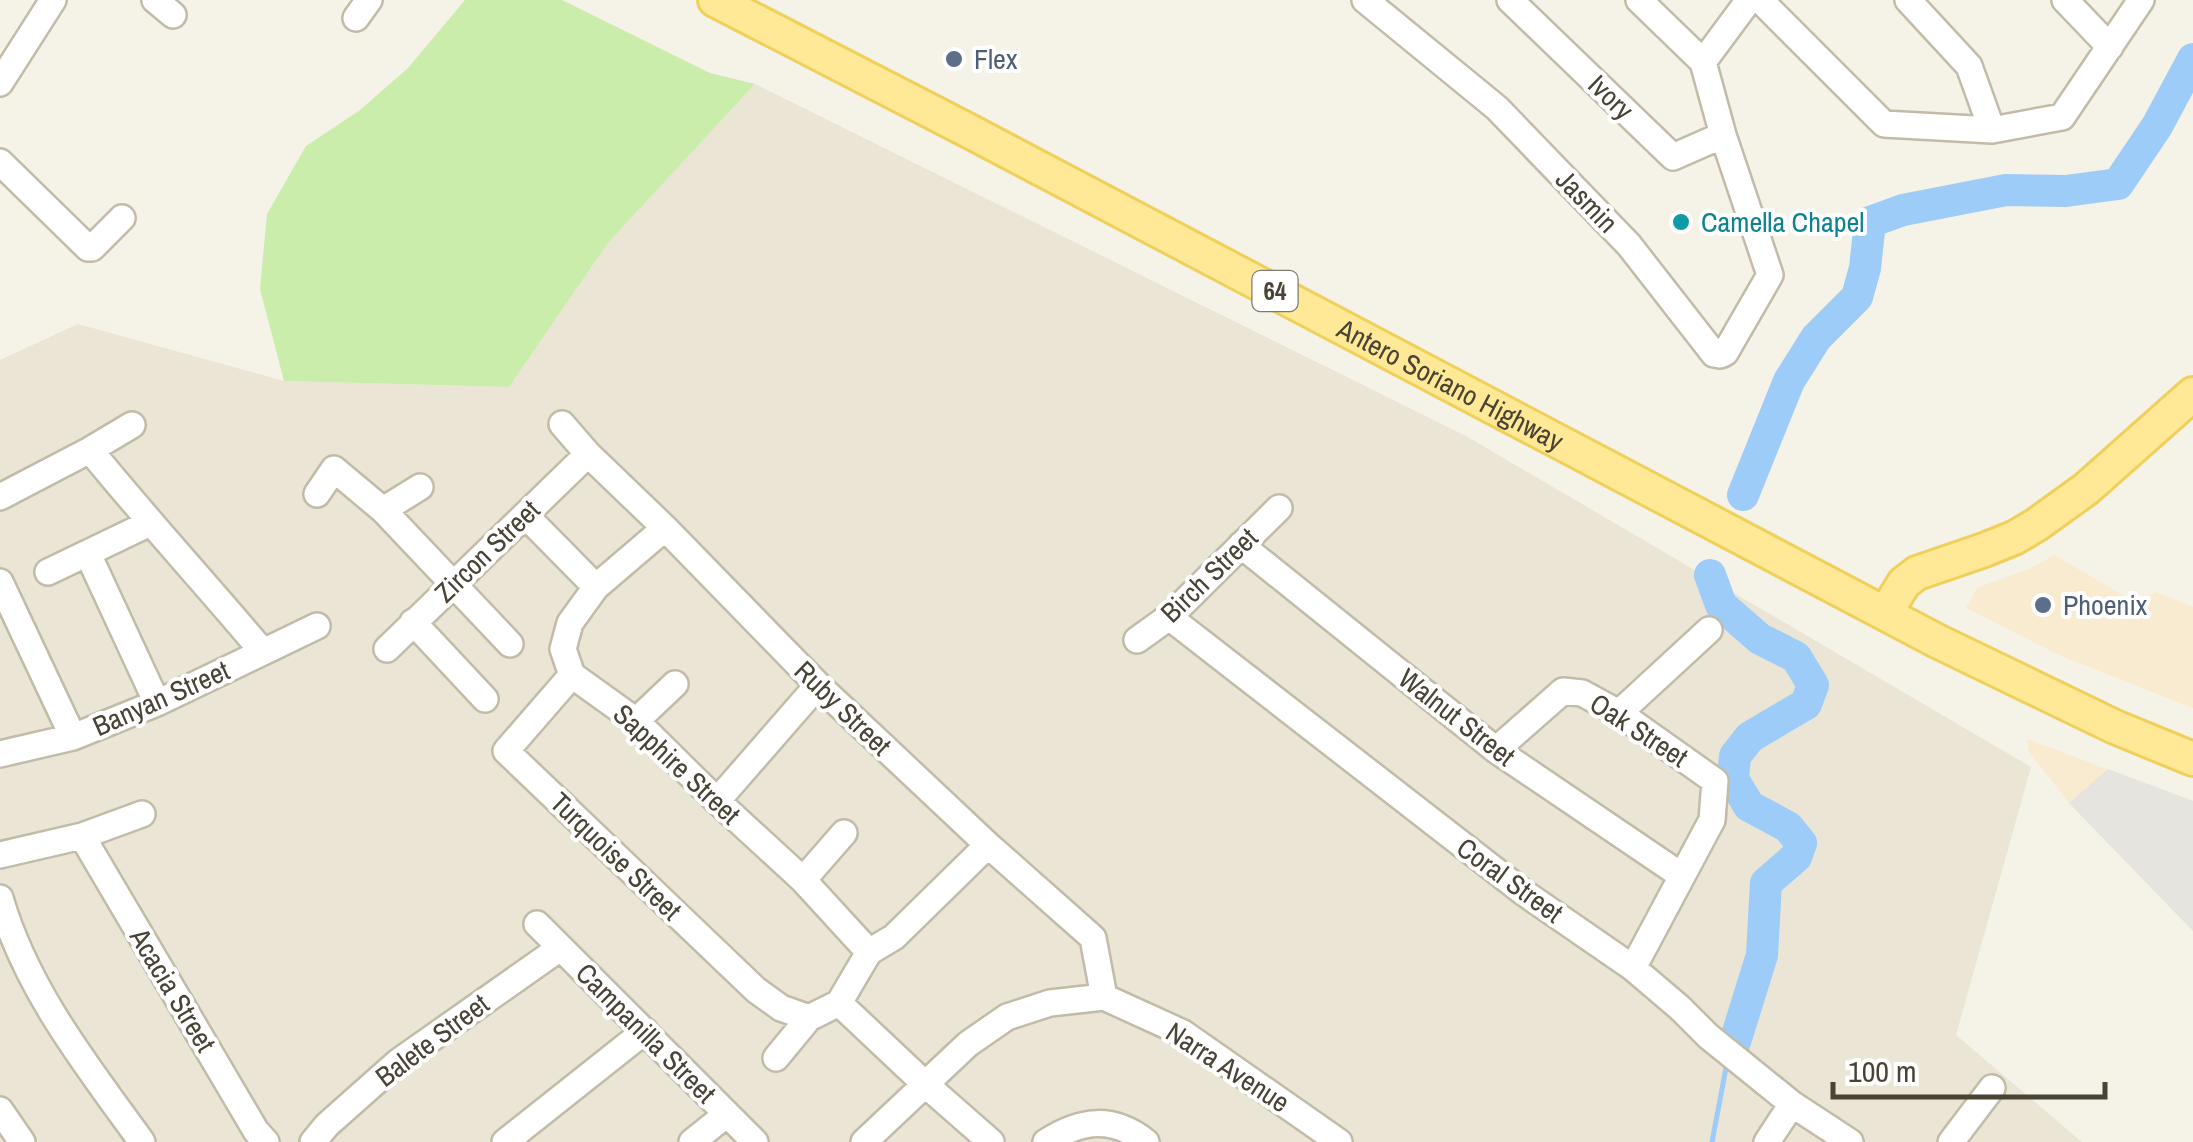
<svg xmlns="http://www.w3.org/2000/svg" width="2193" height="1142" font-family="'Archivo Narrow',sans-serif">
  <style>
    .residential { fill: #eae5d4 }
    .commercial { fill: #f9ebd0 }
    .green { fill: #cbedac }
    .parking { fill: #e6e4df }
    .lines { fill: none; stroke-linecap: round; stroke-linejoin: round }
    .stream { stroke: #9eccf8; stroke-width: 5 }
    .river { stroke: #9eccf8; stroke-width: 32 }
    .minor-casing { stroke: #c2bba8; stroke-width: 30 }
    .major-casing { stroke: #f0cf5a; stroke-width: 38 }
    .minor { stroke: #fff; stroke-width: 25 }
    .major { stroke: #ffe996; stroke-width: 32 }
    .service-dot { fill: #5c6f8a; stroke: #fff; stroke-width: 4 }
    .culture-dot { fill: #0f9aa8; stroke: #fff; stroke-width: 4 }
    .labels { text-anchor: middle; stroke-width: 8; stroke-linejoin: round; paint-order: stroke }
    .shield { fill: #fff; stroke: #807b72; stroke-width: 2.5 }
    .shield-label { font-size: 25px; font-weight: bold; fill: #494335 }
    .service-label { font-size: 28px; fill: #4e5e75; stroke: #fff; text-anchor: start }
    .street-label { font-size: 28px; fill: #494335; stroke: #fff }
    .culture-label { font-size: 28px; fill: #0d838f; stroke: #fff; text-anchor: start }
  </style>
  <rect width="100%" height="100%" fill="#f5f2e7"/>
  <path class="residential" d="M 755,84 L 1466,436 L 2031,767 L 1956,1035 L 2082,1142 L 0,1142 L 0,360 L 78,324 L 284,381 L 509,387 L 608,243 Z"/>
  <path class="commercial" d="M 2054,555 L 2135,602 L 2156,592 L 2193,607 L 2193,708 L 2061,656 L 1966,608 L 1978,587 L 2030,569 Z
    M 2027,739 L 2193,801 L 2193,931 L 2069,803 L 2029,752 Z"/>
  <path class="green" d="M 465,0 L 562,0 L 710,73 L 755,84 L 608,243 L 509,387 L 284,381 L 260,289 L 267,214 L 306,146 L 360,110 L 408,68 Z"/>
  <path class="parking" d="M 2108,769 L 2193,801 L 2193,931 L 2069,803 Z"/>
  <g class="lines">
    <path class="stream" d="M 1710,575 L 1713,568
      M 1712,1142 L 1726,1068"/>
    <path class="river" d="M 1743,495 L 1789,381 L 1816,338 L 1857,297 L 1865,268 L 1870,222 L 1903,210 L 2006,190 L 2066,191 L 2118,184 L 2157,126 L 2193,59
      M 1710,575 L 1721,605 L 1760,639 L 1796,657 L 1813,685 L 1806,704 L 1750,737 L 1735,756 L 1733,779 L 1749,806 L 1788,827 L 1801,843 L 1796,857 L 1766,883 L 1762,955 L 1734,1045"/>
    <defs>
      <path id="minor" d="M 155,0 L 173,15
        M 1365,0 L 1497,108 L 1629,245 L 1714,354 L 1720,355 L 1725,353 L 1770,275 L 1723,135 L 1703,62 L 1639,0
        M 1510,0 L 1673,157 L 1723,135
        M 1760,0 L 1884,124 L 1992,130 L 2062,117 L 2141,0
        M 1908,0 L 1969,66 L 1992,130
        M 2065,0 L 2110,47
        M 356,18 L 369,0
        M 1703,62 L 1749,0
        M 0,83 L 53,0
        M 0,162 L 88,248 L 92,248 L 122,218
        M 562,424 L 588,454 L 665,528 L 818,685 L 988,845 L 1093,938 L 1104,997
        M 90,450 C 146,519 206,584 263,652
        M 317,494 L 334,469 L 383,510 L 510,644
        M 0,497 L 90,450 L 132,425
        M 383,510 L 420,487
        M 525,515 L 596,587
        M 665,528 L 596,587 L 570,623 L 563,649 L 572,675 L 636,721 L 717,801 L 803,880 L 869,952
        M 1241,545 L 1496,750 L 1682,876
        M 88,554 L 157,703
        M 48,572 L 150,523
        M 0,582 L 73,737
        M 1169,617 L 1523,892 L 1633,968 L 1680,1008 L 1708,1036 L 1792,1104 L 1850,1142
        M 413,622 L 485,699
        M 1137,640 L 1169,617 L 1279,508
        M 387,649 L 588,454
        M 572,675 L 506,751 L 756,990 L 781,1008 L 809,1018
        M 1619,713 L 1709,630
        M 636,721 L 675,684
        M 1496,750 L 1563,691 L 1582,693 L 1619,713 L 1715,781 L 1712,820 L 1633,968
        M 0,754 L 73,737 L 157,703 L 317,626
        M 717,801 L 818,685
        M 82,836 L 256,1131 L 266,1142
        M 0,855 L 82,836 L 142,814
        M 803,880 L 844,833
        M 0,898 C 26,989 87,1066 142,1142
        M 537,924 L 755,1142
        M 839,1003 L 925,1084 L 991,1142
        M 776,1058 L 809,1018 L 839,1003 L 869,952 L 894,937 L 988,845
        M 0,1110 L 22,1142
        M 313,1142 L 327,1125 L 398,1062 L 560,948
        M 505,1142 L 645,1031
        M 692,1142 L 727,1114
        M 864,1142 L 968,1044 L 1007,1017 L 1050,1003 L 1104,997 L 1183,1033 L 1339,1142
        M 1046,1142 C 1080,1120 1112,1115 1146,1142
        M 1767,1142 L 1792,1104
        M 1951,1142 L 1992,1088"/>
      <g id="major">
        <path id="s1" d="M 715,0 L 971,132 L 1937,641 L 2115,727 L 2193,759"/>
        <path d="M 1886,612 L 1904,583 L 1917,573 L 1984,550 L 2014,538 L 2036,525 L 2086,489 L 2193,394"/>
      </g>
    </defs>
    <use href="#minor" class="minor-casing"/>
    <use href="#major" class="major-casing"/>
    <use href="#minor" class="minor"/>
    <use href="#major" class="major"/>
  </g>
  <g class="service-dot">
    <circle cx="954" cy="59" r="10"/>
    <circle cx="2043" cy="605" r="10"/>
  </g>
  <circle class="culture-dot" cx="1681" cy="222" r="10"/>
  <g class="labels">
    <rect class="shield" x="1252.5" y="271" width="45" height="40" rx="8"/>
    <g class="shield-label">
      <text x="1275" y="300">64</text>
    </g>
    <g class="service-label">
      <text x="974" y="69">Flex</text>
      <text x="2063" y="615">Phoenix</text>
    </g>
    <g class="street-label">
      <text transform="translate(1611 97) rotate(44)" y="10">Ivory</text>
      <text transform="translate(1587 201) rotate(46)" y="10">Jasmin</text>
      <text dy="10" stroke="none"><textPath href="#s1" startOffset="830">Antero Soriano Highway</textPath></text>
      <text transform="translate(487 551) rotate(-44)" y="10">Zircon Street</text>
      <text transform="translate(1209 575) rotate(-44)" y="10">Birch Street</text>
      <text transform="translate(161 698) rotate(-24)" y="10">Banyan Street</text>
      <text transform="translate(843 708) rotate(44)" y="10">Ruby Street</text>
      <text transform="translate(1457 717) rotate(38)" y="10">Walnut Street</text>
      <text transform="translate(1639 730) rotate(33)" y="10">Oak Street</text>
      <text transform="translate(677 764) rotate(43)" y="10">Sapphire Street</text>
      <text transform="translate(616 856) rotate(44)" y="10">Turquoise Street</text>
      <text transform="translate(1510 880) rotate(36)" y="10">Coral Street</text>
      <text transform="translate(173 990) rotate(59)" y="10">Acacia Street</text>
      <text transform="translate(646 1033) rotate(45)" y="10">Campanilla Street</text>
      <text transform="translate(432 1040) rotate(-37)" y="10">Balete Street</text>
      <text transform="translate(1228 1067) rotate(33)" y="10">Narra Avenue</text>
    </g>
    <g class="culture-label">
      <text x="1701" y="232">Camella Chapel</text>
    </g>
  </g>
  <path d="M1833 1082v15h272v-15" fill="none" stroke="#494335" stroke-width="5"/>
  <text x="1848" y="1082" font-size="30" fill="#494335" stroke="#ffffff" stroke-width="8" paint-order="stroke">100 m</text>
</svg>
